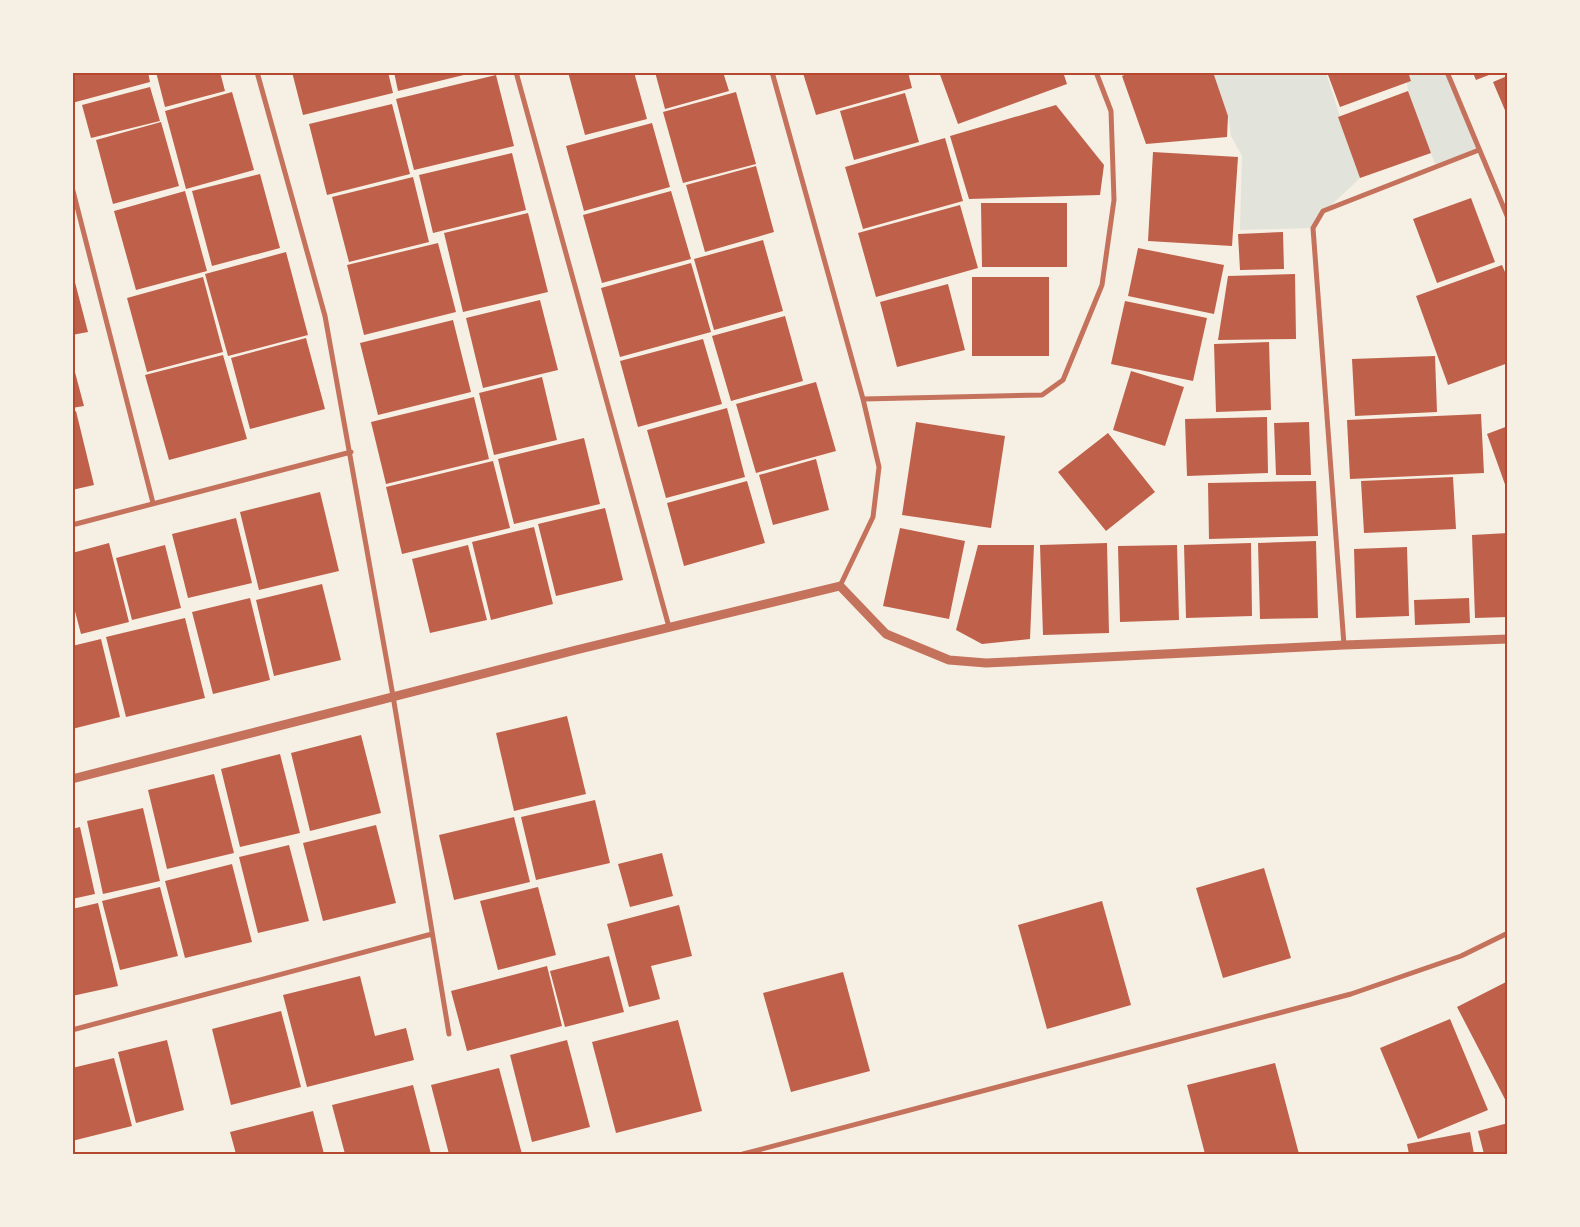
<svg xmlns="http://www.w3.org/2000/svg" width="1580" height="1227" font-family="Literata,serif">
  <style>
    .green { fill: #e2e4dc }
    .building { fill: #bf614a }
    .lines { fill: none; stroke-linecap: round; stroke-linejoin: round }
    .minor { stroke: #c5725c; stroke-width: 5 }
    .tertiary { stroke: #c5725c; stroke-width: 9 }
    .neatline { fill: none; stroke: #b5482f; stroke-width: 2 }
  </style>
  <rect width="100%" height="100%" fill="#f6efe4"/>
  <path class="green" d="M 1213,73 L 1326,73 L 1360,178 L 1322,214 L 1313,228 L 1240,230 L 1242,156 L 1231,136 L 1228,116 Z
    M 1405,73 L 1445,73 L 1479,150 L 1435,164 L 1409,95 Z"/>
  <path class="building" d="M 72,72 L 148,72 L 150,82 L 72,103 Z
    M 156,72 L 220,72 L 225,91 L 165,107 Z
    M 292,72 L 388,72 L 393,93 L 303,115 Z
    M 394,72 L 472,72 L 472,73 L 398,91 Z
    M 568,72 L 634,72 L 647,119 L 585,135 Z
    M 655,72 L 723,72 L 729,91 L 665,109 Z
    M 908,72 L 912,88 L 816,115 L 803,73 Z
    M 939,72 L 1063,72 L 1067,84 L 958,124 Z
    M 1131,72 L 1213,72 L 1228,116 L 1227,137 L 1146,144 L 1122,76 Z
    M 1327,72 L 1408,72 L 1411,81 L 1340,107 Z
    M 1473,73 L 1494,73 L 1476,80 Z
    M 496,75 L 514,146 L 414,170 L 396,99 Z
    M 1507,76 L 1507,115 L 1493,82 Z
    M 150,87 L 160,121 L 91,138 L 82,105 Z
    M 1408,91 L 1431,153 L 1360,178 L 1338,117 Z
    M 232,92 L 254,170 L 186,189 L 165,111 Z
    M 736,92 L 756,164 L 683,183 L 663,112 Z
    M 905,93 L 919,142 L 854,160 L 840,111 Z
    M 392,104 L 410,174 L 327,195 L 309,124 Z
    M 1056,105 L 1104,165 L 1100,195 L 969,199 L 950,136 Z
    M 161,122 L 179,186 L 113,204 L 96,140 Z
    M 652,123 L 670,187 L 584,211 L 566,146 Z
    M 945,138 L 963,201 L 863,229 L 845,167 Z
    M 1153,152 L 1238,157 L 1232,246 L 1148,241 Z
    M 512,153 L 526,210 L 433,233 L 419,175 Z
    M 756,166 L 774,232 L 705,252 L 686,185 Z
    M 260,174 L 280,248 L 212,266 L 192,191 Z
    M 413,177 L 429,242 L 349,262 L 332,197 Z
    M 185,191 L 207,271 L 136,290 L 114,211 Z
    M 671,191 L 691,259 L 602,283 L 583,215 Z
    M 1471,198 L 1495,262 L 1437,283 L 1413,219 Z
    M 981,203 L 1067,203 L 1067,267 L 982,267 Z
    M 960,205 L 978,268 L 876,297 L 858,233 Z
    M 528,213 L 548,292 L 463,312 L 444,233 Z
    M 1283,232 L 1284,269 L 1240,270 L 1238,234 Z
    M 763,240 L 783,311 L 714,330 L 694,259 Z
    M 438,243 L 456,312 L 364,335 L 347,265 Z
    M 1138,248 L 1224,265 L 1214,314 L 1128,296 Z
    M 286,252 L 308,335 L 228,356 L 205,274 Z
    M 691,263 L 711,332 L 620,357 L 601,288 Z
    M 1502,265 L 1508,279 L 1508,363 L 1448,385 L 1416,296 Z
    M 72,271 L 88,332 L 72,335 Z
    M 1295,274 L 1296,339 L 1218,340 L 1228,276 Z
    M 203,277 L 223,352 L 147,372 L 127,298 Z
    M 972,277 L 1049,277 L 1049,356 L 972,356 Z
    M 948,284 L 965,350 L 897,367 L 880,302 Z
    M 540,300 L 558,370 L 483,388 L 466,318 Z
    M 1125,301 L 1207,318 L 1193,381 L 1111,364 Z
    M 785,316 L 803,381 L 731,401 L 712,336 Z
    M 453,320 L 471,392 L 378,415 L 360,343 Z
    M 306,338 L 325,409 L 250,429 L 231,358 Z
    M 703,339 L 722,404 L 638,427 L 620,361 Z
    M 1269,342 L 1271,410 L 1216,412 L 1214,344 Z
    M 223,355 L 247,439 L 169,460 L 145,375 Z
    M 1435,356 L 1437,412 L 1355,416 L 1352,359 Z
    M 72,361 L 84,406 L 72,408 Z
    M 1131,371 L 1184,387 L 1165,446 L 1113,430 Z
    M 542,377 L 557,440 L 494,455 L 479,393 Z
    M 816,382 L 836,451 L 756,473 L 736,404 Z
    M 474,397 L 489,459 L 386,484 L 371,422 Z
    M 727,408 L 745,477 L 666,498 L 647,430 Z
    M 76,411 L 94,485 L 72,490 L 72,412 Z
    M 1481,414 L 1484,473 L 1350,479 L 1347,420 Z
    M 1267,417 L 1268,473 L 1187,476 L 1185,419 Z
    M 916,422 L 1005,436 L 991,528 L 902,515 Z
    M 1309,422 L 1311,475 L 1276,475 L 1274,423 Z
    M 1508,426 L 1508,490 L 1507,490 L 1487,434 Z
    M 1108,433 L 1155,492 L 1106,531 L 1058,472 Z
    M 584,438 L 600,504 L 514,524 L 498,459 Z
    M 816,459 L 829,510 L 773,525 L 759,475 Z
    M 493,461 L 510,528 L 402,554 L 386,487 Z
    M 1453,477 L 1456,529 L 1364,533 L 1361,481 Z
    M 747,481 L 765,543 L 684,566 L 667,503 Z
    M 1316,481 L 1318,536 L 1209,539 L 1208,483 Z
    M 320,492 L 339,571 L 259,590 L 240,512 Z
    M 605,508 L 623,580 L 556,596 L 538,524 Z
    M 236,518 L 252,583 L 188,598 L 172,534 Z
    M 534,527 L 553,604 L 491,620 L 472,542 Z
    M 900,528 L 965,541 L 949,619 L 883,606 Z
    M 1508,533 L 1508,617 L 1475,618 L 1472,535 Z
    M 1316,541 L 1318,618 L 1260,619 L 1258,543 Z
    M 109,543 L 129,622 L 81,634 L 72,600 L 72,553 Z
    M 1107,543 L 1109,633 L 1043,635 L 1040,545 Z
    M 1251,543 L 1252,616 L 1186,618 L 1184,545 Z
    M 165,545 L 181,608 L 132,620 L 116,558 Z
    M 468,545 L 487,620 L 430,633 L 412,559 Z
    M 978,545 L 1034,545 L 1030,639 L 982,644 L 956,630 Z
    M 1177,545 L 1179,620 L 1120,622 L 1118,546 Z
    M 1407,547 L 1409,616 L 1356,618 L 1354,549 Z
    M 322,584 L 341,660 L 274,676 L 256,600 Z
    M 250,598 L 270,680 L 213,694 L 192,612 Z
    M 1469,598 L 1470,623 L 1415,625 L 1414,600 Z
    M 185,618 L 205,698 L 126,717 L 106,637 Z
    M 101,639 L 120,717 L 72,729 L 72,646 Z
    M 567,716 L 586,794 L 514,811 L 496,733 Z
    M 361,735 L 381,813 L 310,831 L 291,753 Z
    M 280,754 L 300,833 L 240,847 L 221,769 Z
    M 214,774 L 234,853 L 167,869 L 148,790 Z
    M 595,800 L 610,863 L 536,880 L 521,817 Z
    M 143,808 L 160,881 L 103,894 L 87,821 Z
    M 514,817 L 530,882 L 454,900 L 439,835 Z
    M 376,825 L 396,903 L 323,921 L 303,843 Z
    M 80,827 L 95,894 L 72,899 L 72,829 Z
    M 289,845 L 309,921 L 258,933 L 239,857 Z
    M 662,853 L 673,896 L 630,907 L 618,864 Z
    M 232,864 L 252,942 L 185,958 L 165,881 Z
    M 1264,868 L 1291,958 L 1223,978 L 1196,888 Z
    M 160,887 L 178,956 L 120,970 L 102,901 Z
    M 538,887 L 556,955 L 498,970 L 480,901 Z
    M 1102,901 L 1131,1005 L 1047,1029 L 1018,925 Z
    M 98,903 L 118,986 L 72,996 L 72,909 Z
    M 679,905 L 692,956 L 651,966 L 660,999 L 629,1007 L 607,924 Z
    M 609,956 L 624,1012 L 565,1027 L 550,971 Z
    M 547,966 L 562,1026 L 467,1051 L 451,991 Z
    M 843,972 L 870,1071 L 791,1092 L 763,993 Z
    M 360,976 L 375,1036 L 406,1028 L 414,1060 L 307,1087 L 283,995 Z
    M 1508,981 L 1508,1105 L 1457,1007 Z
    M 281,1011 L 301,1087 L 231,1105 L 212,1029 Z
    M 1450,1019 L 1488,1110 L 1418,1139 L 1380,1048 Z
    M 678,1020 L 702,1111 L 616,1133 L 592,1042 Z
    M 167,1040 L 184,1110 L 136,1123 L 118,1052 Z
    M 567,1040 L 590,1127 L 532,1142 L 510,1055 Z
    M 114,1058 L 132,1126 L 72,1141 L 72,1068 Z
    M 1275,1063 L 1299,1154 L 1205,1154 L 1187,1085 Z
    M 499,1068 L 522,1154 L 449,1154 L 431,1085 Z
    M 413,1085 L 431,1154 L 345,1154 L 332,1105 Z
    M 313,1111 L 324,1154 L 236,1154 L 230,1132 Z
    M 1508,1123 L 1508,1154 L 1484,1154 L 1478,1131 Z
    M 1470,1132 L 1474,1154 L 1409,1154 L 1407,1144 Z"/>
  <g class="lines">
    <path class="minor" d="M 257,72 L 325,316 L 393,696 L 449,1034
      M 516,72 L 669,627
      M 772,72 L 863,399 L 879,467 L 873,517 L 840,586
      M 1447,72 L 1508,218
      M 72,187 L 153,503
      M 863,399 L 1042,395 L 1063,380 L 1102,285 L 1114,200 L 1111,111 L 1096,72
      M 72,525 L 351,452
      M 1344,645 L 1313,228 L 1323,211 L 1479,150
      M 72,1030 L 432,934
      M 743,1154 L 1351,994 L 1461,956 L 1508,933"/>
    <path class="tertiary" d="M 72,779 L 576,650 L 840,586 L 886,634 L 949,660 L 986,663 L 1344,645 L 1508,639"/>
  </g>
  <rect width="1580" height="1227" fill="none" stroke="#f6efe4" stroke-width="148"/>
  <rect x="74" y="74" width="1432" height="1079" class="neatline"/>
</svg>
